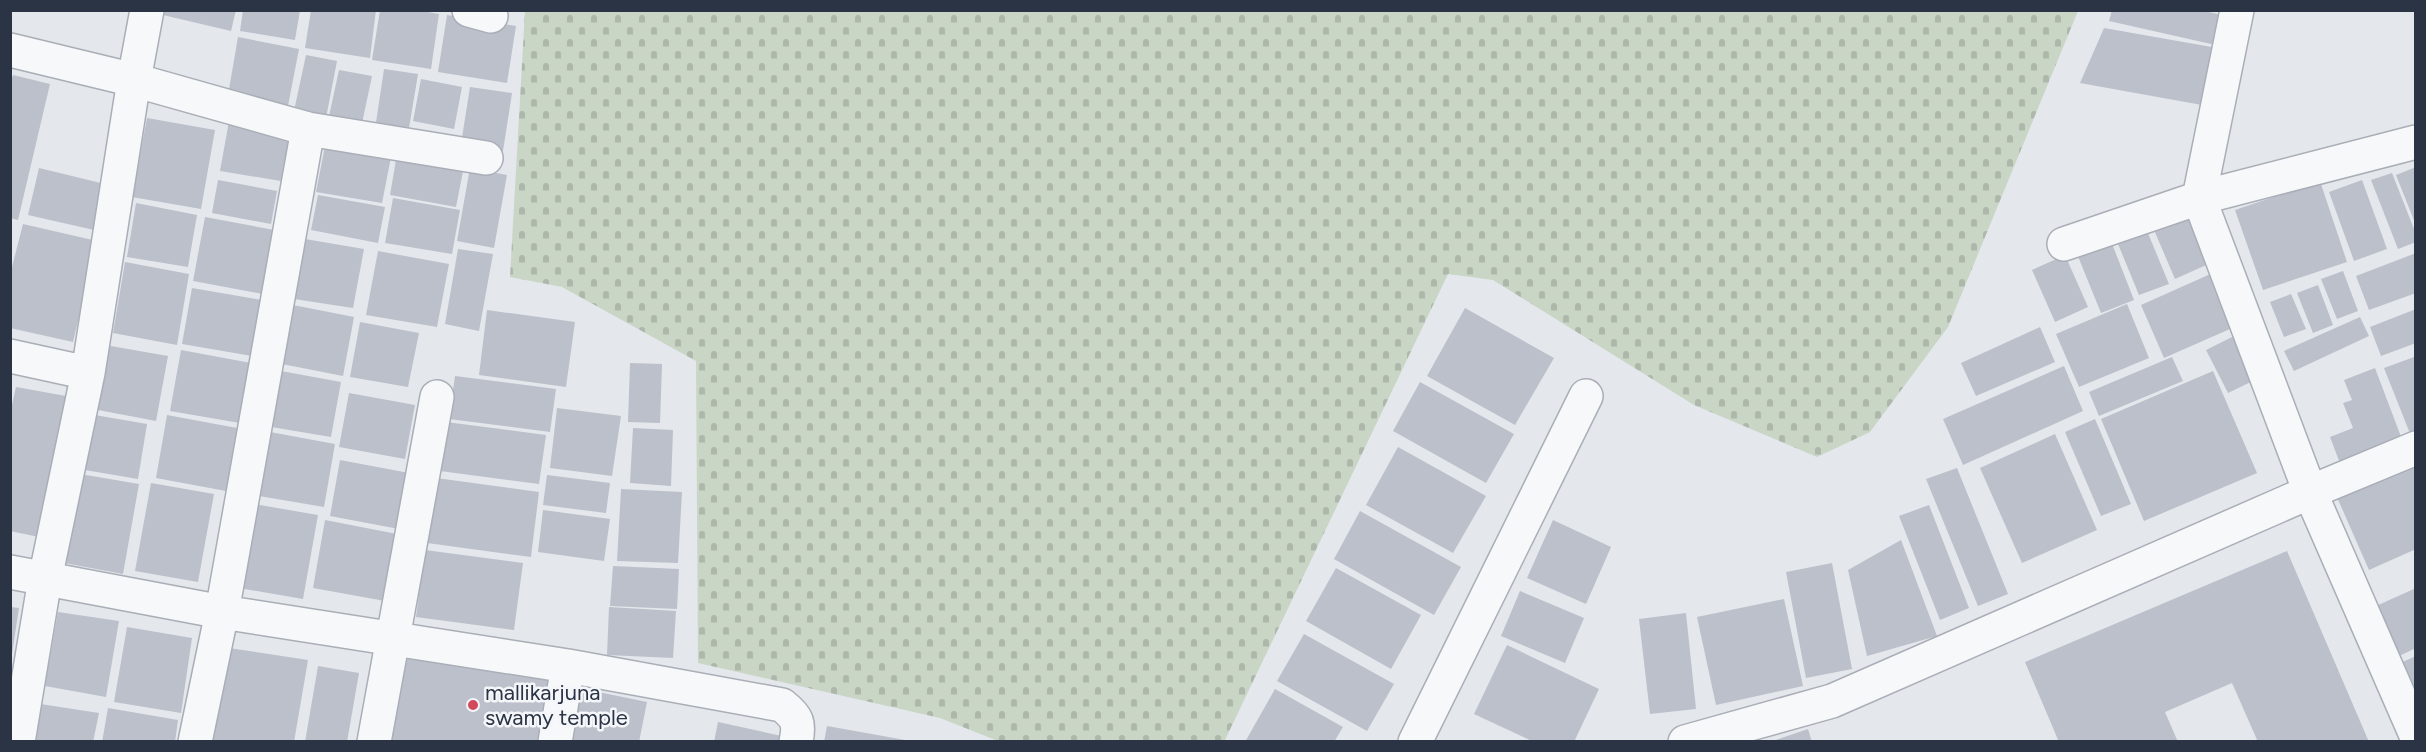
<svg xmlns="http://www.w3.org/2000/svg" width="2426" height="752" font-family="Figtree,sans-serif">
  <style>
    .cemetery { fill: url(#cemetery-stones) }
    .building { fill: #bbc0ca }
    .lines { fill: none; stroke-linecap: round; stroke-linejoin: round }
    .minor-casing { stroke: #a9aeb7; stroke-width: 36 }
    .minor { stroke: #f7f8fa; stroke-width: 33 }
    .poi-dot { fill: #d1495b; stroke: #f4f6f9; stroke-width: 2 }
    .labels { text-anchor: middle; stroke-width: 5; stroke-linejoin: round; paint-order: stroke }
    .poi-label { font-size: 22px; fill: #2b3445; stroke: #f4f6f9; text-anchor: start }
  </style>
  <defs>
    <pattern id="cemetery-stones" width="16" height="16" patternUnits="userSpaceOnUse" patternTransform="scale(1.5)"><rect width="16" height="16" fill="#c9d6c5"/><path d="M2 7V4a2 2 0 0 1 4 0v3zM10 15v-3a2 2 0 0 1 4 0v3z" fill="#adb8ab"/></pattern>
  </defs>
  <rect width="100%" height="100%" fill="#e4e7ec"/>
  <path class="cemetery" d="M 525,11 L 525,10 L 2078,11 L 1948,327 L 1870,432 L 1817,457 L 1694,405 L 1493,280 L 1448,274 L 1224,742 L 998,741 L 940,718 L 698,663 L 696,361 L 562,287 L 510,277 Z"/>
  <path class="building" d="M 164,10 L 236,10 L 231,31 L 163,15 Z
    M 243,10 L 300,10 L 295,40 L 240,31 Z
    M 311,10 L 376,10 L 370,58 L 305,48 Z
    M 380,10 L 416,10 L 439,14 L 431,69 L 372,60 Z
    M 2112,10 L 2200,10 L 2226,16 L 2220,46 L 2109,21 Z
    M 447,15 L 516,26 L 507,83 L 438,72 Z
    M 2104,28 L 2223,49 L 2213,107 L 2080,83 Z
    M 238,37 L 299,49 L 288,106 L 228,95 Z
    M 306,55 L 337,61 L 326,118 L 294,111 Z
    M 384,69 L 418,74 L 408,134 L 375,129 Z
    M 339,70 L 372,76 L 361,128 L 328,121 Z
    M 13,75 L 50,84 L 18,220 L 10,218 L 10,84 Z
    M 421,79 L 462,87 L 454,129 L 413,121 Z
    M 470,87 L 512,93 L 503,151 L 461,144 Z
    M 147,118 L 215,130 L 201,209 L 132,197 Z
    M 229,121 L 296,134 L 287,182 L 220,171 Z
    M 326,141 L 392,152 L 382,203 L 316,192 Z
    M 397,154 L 464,166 L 456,207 L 390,195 Z
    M 2416,167 L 2416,223 L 2415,223 L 2396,175 Z
    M 39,168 L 105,184 L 94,230 L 28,215 Z
    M 470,168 L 507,175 L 494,248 L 457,241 Z
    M 2392,173 L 2416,234 L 2416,242 L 2398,249 L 2371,180 Z
    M 218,180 L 277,191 L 271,224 L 212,213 Z
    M 2362,180 L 2387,249 L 2354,261 L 2329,192 Z
    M 2320,181 L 2347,262 L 2263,290 L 2235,210 Z
    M 318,195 L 385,207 L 378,243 L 311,230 Z
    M 393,198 L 460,210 L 452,254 L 385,243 Z
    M 136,203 L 197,215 L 188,267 L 127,257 Z
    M 2192,214 L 2213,262 L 2175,279 L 2154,230 Z
    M 205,217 L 274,230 L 263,294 L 193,281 Z
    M 23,224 L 97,241 L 73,342 L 10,328 L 10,275 Z
    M 2145,226 L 2169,284 L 2139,295 L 2116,239 Z
    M 2109,236 L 2134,300 L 2101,313 L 2075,249 Z
    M 305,239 L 364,249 L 353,308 L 294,299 Z
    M 458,249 L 493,254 L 479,331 L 445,324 Z
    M 378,251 L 449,264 L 437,327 L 366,315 Z
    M 2416,253 L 2416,293 L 2369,310 L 2356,276 Z
    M 2065,255 L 2088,307 L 2055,322 L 2032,270 Z
    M 125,262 L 189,274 L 177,345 L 113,333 Z
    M 2343,271 L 2358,311 L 2337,319 L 2321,279 Z
    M 2215,272 L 2239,325 L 2164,358 L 2141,305 Z
    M 2318,285 L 2333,325 L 2313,333 L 2297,293 Z
    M 192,288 L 262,300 L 252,356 L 182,344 Z
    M 2291,294 L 2306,329 L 2284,337 L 2270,302 Z
    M 2127,304 L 2149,358 L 2079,387 L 2056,334 Z
    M 293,305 L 354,317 L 343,376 L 282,364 Z
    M 1465,308 L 1554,358 L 1515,425 L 1427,376 Z
    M 2416,309 L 2416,343 L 2381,356 L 2370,327 Z
    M 487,310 L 575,322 L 566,387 L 479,375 Z
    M 2360,317 L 2369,336 L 2294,371 L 2284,351 Z
    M 360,322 L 419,333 L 408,387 L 350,377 Z
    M 2040,327 L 2055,362 L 1976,396 L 1961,363 Z
    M 2234,336 L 2255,380 L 2228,393 L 2206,350 Z
    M 105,345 L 168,356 L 156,421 L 93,409 Z
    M 181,350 L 251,363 L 240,423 L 170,411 Z
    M 2172,357 L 2183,381 L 2099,416 L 2089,392 Z
    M 2414,357 L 2416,362 L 2416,434 L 2411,436 L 2384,368 Z
    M 630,363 L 662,364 L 660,423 L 628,422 Z
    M 2064,366 L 2083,411 L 1963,465 L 1943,419 Z
    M 2375,368 L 2403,442 L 2341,466 L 2330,437 L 2353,428 L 2343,403 L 2352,400 L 2344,380 Z
    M 281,371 L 341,382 L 331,437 L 271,427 Z
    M 2213,371 L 2257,473 L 2144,521 L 2101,419 Z
    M 455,376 L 556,389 L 550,432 L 449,419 Z
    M 1420,382 L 1514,434 L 1486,483 L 1393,431 Z
    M 16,387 L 66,396 L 39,537 L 10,531 L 10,414 Z
    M 349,393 L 415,405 L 405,459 L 339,447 Z
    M 557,408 L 621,416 L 612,476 L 550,468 Z
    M 89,414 L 147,424 L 138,479 L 79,469 Z
    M 167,415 L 237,428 L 226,491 L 156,478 Z
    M 2095,419 L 2131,504 L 2101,516 L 2065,432 Z
    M 446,422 L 546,435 L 539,484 L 440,471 Z
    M 633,428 L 673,430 L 671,486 L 630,483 Z
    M 270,432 L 335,444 L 324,507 L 259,496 Z
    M 2055,434 L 2097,530 L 2022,563 L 1980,468 Z
    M 1398,447 L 1486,496 L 1453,553 L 1366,505 Z
    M 2416,459 L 2416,549 L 2369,570 L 2336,495 Z
    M 340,460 L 409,473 L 399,529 L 330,516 Z
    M 1957,468 L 2008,594 L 1978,606 L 1926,479 Z
    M 80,474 L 139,484 L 123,574 L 64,563 Z
    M 547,475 L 610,483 L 606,513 L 543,505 Z
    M 436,478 L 539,492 L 531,557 L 427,543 Z
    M 151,483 L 214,494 L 198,582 L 135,571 Z
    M 621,489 L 682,492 L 678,563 L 617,561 Z
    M 254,504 L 318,515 L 303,599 L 239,588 Z
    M 1929,505 L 1969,608 L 1940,620 L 1899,516 Z
    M 543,510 L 610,519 L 604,561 L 538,552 Z
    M 1360,511 L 1461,567 L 1434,615 L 1334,559 Z
    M 325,520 L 397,534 L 385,601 L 313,588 Z
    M 1553,520 L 1611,547 L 1586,604 L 1527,578 Z
    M 1901,540 L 1937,636 L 1867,656 L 1848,570 Z
    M 425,550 L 523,563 L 514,630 L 416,617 Z
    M 2287,551 L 2369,742 L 2258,742 L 2232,683 L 2165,712 L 2178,742 L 2059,742 L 2025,662 Z
    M 1832,563 L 1852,669 L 1806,678 L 1786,572 Z
    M 613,566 L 679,569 L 677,609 L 610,606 Z
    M 1336,568 L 1421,615 L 1391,669 L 1306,621 Z
    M 2416,588 L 2416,648 L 2399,656 L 2376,606 Z
    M 1520,591 L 1584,618 L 1565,663 L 1501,636 Z
    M 1784,599 L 1803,686 L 1716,705 L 1697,617 Z
    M 10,607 L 19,608 L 12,654 L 10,654 Z
    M 609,607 L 676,611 L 673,658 L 607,655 Z
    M 58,612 L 119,621 L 106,697 L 45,686 Z
    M 1686,613 L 1696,709 L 1650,714 L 1639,619 Z
    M 127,627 L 192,638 L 181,713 L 114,702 Z
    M 1304,634 L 1394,684 L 1367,731 L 1277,681 Z
    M 1507,645 L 1599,689 L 1574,742 L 1534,742 L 1474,714 Z
    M 399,646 L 563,669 L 551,742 L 383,742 Z
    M 229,648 L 308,660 L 294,742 L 213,742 Z
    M 2416,656 L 2416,703 L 2398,664 Z
    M 318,666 L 359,673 L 347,742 L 305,742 Z
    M 574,687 L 647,702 L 639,742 L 563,742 Z
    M 1275,689 L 1343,727 L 1334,742 L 1245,742 Z
    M 34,703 L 99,713 L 93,742 L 28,742 Z
    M 108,708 L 178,720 L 175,742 L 102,742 Z
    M 718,722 L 782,736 L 781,742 L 714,742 Z
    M 827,726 L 905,740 L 905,742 L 824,742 Z
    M 1808,729 L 1812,742 L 1773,742 L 1773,741 Z"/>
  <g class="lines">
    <defs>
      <path id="minor" d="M 469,10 L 491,16
        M 2237,10 L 2199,198 L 2310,492 L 2416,735
        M 10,50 L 134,80 L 308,129 L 486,158
        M 2064,244 L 2199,198 L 2416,142
        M 10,356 L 88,373
        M 10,572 L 222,612 L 568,666 L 782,705 C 797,717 800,722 796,742
        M 18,742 L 45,579 L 88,373 L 134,80 L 147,10
        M 195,742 L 222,612 L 308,129
        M 374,742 L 437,397
        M 555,742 L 568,666
        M 1415,742 L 1586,396
        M 1685,742 L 1832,701 L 2310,492 L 2416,448"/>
    </defs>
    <use href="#minor" class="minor-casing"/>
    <use href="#minor" class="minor"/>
  </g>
  <circle class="poi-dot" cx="473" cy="705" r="6"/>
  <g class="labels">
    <g class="poi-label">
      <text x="485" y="700">mallikarjuna<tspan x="485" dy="25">swamy temple</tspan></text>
    </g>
  </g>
  <rect width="2426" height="752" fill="none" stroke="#2b3445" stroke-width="24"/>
</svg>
